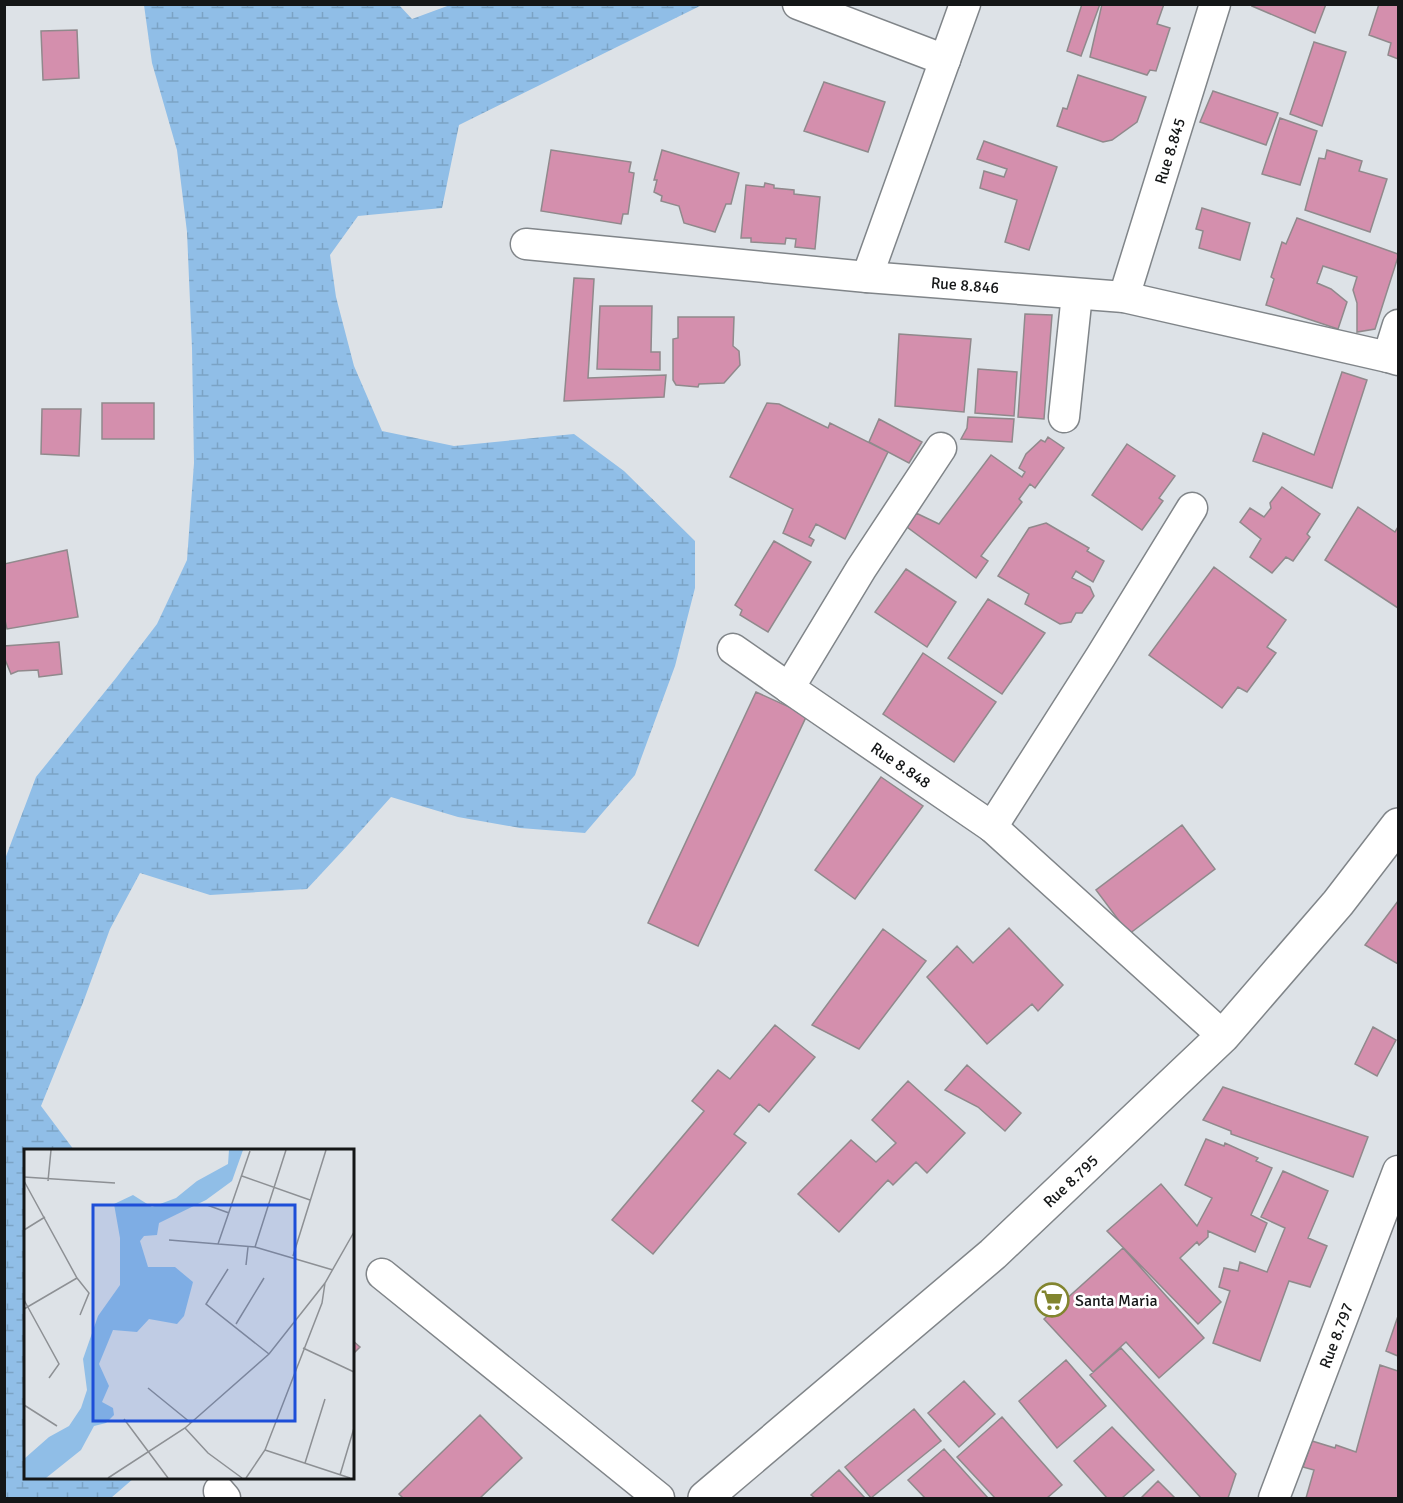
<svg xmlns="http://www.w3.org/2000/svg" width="1403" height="1503" font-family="Signika,sans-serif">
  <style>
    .wetland { fill: url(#wetland-marsh) }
    .building { fill: #d48fad; stroke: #90898c; stroke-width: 1.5 }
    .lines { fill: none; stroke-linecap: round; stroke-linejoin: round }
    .minor-casing { stroke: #808589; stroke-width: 33 }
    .trunk-casing { stroke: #808589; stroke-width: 36 }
    .minor { stroke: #fff; stroke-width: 30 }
    .trunk { stroke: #fff; stroke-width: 33 }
    .labels { text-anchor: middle; stroke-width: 5; stroke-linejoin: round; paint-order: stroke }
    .street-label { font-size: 16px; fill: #141617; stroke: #fff }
    .poi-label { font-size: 16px; fill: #141617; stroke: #fff; text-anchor: start }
    .inset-road { fill: none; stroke: #8d9094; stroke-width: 1.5 }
    .view { fill: #1d4ed8; fill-opacity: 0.15; stroke: #1d4ed8; stroke-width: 3 }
    .inset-edge { fill: none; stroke: #141617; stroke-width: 3 }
  </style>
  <defs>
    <pattern id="wetland-marsh" width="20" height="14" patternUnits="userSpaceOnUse" patternTransform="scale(1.5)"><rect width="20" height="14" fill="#90bee7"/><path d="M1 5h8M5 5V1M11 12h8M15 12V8" fill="none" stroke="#7ba3c5"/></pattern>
  </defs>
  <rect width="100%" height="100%" fill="#dde2e7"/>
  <path class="wetland" d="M 144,5 L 399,5 L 412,19 L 450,5 L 702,5 L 459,125 L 442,208 L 358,216 L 330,255 L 336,297 L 354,366 L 382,431 L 454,446 L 574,434 L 624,471 L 695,541 L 695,588 L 675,666 L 635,775 L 585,833 L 520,828 L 458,817 L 391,797 L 348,845 L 307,889 L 210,895 L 140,873 L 110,929 L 84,1000 L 41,1106 L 74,1150 L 26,1150 L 26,1478 L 134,1478 L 111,1498 L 5,1498 L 5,859 L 36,777 L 116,678 L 157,624 L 187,560 L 194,463 L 192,348 L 187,232 L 177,150 L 152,63 Z"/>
  <path class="building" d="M 1082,4 L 1100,4 L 1081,56 L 1067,51 Z
    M 1102,4 L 1164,4 L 1157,24 L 1170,28 L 1156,71 L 1150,70 L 1147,75 L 1090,57 Z
    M 1253,4 L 1326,4 L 1315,33 L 1252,6 Z
    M 1379,4 L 1398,4 L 1398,59 L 1388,55 L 1391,43 L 1369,35 Z
    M 77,30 L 79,78 L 43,80 L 41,31 Z
    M 1314,42 L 1346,52 L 1322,126 L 1290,114 Z
    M 1078,75 L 1146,97 L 1137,122 L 1112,140 L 1103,142 L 1057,126 L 1063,108 L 1067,109 Z
    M 824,82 L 885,102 L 868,152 L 804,131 Z
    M 1213,91 L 1278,113 L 1266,145 L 1200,122 Z
    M 1280,118 L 1317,131 L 1300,185 L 1262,174 Z
    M 984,141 L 1057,167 L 1029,250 L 1005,242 L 1017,200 L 980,188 L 984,171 L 1004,177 L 1007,169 L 977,159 Z
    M 551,150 L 631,162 L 629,172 L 634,173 L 628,214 L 623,214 L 621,224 L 541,211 Z
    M 662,150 L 739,173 L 731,204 L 726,204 L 715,232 L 684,223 L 679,206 L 661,201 L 662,196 L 654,192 L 657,180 L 654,180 Z
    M 1327,150 L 1362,161 L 1359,171 L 1387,179 L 1370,232 L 1305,210 L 1319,158 L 1325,159 Z
    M 765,183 L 774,185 L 774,188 L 794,190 L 794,194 L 820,197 L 815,249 L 795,247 L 796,239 L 786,238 L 785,244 L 751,242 L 751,238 L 741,238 L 746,185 L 764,187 Z
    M 1202,208 L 1250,223 L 1240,260 L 1199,248 L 1203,231 L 1196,229 Z
    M 1297,218 L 1398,254 L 1398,257 L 1375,329 L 1357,332 L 1357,303 L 1353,290 L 1357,277 L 1323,266 L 1317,283 L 1331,289 L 1347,302 L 1338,329 L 1266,305 L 1274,279 L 1271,277 L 1282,242 L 1286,244 Z
    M 574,278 L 594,279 L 588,378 L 666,375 L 664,397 L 564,401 Z
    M 600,306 L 652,306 L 651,352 L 660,352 L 660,370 L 597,369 Z
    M 1025,314 L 1052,315 L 1044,419 L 1018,417 Z
    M 678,317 L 734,317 L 733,346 L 739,351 L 740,365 L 724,383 L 699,384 L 698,387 L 676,385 L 673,380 L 673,339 L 678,338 Z
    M 899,334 L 971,339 L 964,412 L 895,406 Z
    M 978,369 L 1017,372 L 1014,416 L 975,413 Z
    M 1342,372 L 1367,380 L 1332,488 L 1253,461 L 1263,433 L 1314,455 Z
    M 102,403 L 154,403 L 154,439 L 102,439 Z
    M 767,403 L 779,404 L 828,428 L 830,423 L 888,452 L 845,539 L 816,524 L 809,537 L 814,540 L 811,546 L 783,533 L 793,509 L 730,477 Z
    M 42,409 L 81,409 L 79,456 L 41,454 Z
    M 968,417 L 1014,419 L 1012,442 L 961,439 L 967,428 Z
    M 879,419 L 922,442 L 909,463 L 869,442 Z
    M 1048,437 L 1064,448 L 1035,488 L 1030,484 L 1019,499 L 1022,502 L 981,556 L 988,561 L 976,578 L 907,527 L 916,513 L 939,524 L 991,455 L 1022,477 L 1025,472 L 1019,468 L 1026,454 L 1041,440 L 1045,442 Z
    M 1127,444 L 1175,476 L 1159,498 L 1163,501 L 1142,530 L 1092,495 Z
    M 1282,487 L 1320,514 L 1307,534 L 1310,537 L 1293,561 L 1286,557 L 1272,573 L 1250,557 L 1261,539 L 1240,522 L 1250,508 L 1264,517 L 1271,508 L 1270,503 Z
    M 1358,507 L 1395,532 L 1398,527 L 1398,608 L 1325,560 Z
    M 1046,523 L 1089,548 L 1087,551 L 1104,561 L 1093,582 L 1076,571 L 1072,578 L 1090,587 L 1094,596 L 1082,613 L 1076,613 L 1071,622 L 1060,624 L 1025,604 L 1029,594 L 998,576 L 1029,528 Z
    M 774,541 L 811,562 L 768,632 L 740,615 L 742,610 L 735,605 Z
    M 67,550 L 78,617 L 7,629 L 4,616 L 4,564 Z
    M 1214,567 L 1286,620 L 1267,647 L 1276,653 L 1247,692 L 1238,687 L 1222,708 L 1149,655 Z
    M 906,569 L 956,602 L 927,647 L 875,612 Z
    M 988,599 L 1045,633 L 1002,694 L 948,658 Z
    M 59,642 L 62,674 L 39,677 L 38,670 L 18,671 L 11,674 L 4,657 L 4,646 Z
    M 923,653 L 996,702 L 954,762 L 883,714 Z
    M 756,692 L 807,715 L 698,946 L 648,923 Z
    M 881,777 L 923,806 L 855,899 L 815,870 Z
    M 1182,825 L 1215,869 L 1129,934 L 1096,890 Z
    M 1398,901 L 1398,964 L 1365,945 Z
    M 1009,928 L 1063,985 L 1038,1011 L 1032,1004 L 987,1044 L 927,977 L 957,946 L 973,963 Z
    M 883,929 L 926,961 L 859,1049 L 812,1025 Z
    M 775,1025 L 815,1057 L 769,1112 L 759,1104 L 734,1134 L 746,1143 L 653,1254 L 612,1220 L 704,1111 L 692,1101 L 718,1070 L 730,1079 Z
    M 1373,1027 L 1396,1040 L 1377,1076 L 1355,1064 Z
    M 967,1065 L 1021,1113 L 1005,1131 L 978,1107 L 945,1090 Z
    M 908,1081 L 965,1133 L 927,1173 L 916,1162 L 893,1185 L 888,1180 L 839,1232 L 798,1194 L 851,1140 L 876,1162 L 896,1143 L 872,1120 Z
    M 1223,1087 L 1368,1137 L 1353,1177 L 1231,1134 L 1231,1131 L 1203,1120 Z
    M 1206,1139 L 1224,1146 L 1225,1143 L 1258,1158 L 1256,1161 L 1272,1168 L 1251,1215 L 1267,1223 L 1255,1252 L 1208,1231 L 1208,1237 L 1199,1245 L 1197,1242 L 1180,1258 L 1221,1302 L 1198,1324 L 1107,1231 L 1161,1184 L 1197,1226 L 1212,1198 L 1185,1185 Z
    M 1283,1171 L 1328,1191 L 1308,1238 L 1327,1246 L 1310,1287 L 1289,1281 L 1260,1361 L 1213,1343 L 1230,1291 L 1219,1287 L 1224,1268 L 1238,1271 L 1240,1262 L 1267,1272 L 1285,1228 L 1261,1217 Z
    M 1123,1248 L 1204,1338 L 1159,1378 L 1126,1342 L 1093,1372 L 1044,1319 Z
    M 1398,1316 L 1398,1356 L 1386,1351 Z
    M 352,1340 L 360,1347 L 352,1355 Z
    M 1121,1348 L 1236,1474 L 1228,1498 L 1201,1498 L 1090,1375 Z
    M 1066,1360 L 1106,1406 L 1057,1448 L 1019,1401 Z
    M 1380,1365 L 1398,1371 L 1398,1498 L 1306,1498 L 1314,1470 L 1303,1467 L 1312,1441 L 1335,1448 L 1336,1445 L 1356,1452 Z
    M 964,1381 L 995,1414 L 959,1447 L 928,1413 Z
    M 914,1409 L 941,1441 L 871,1498 L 845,1467 Z
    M 480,1415 L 522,1458 L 480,1498 L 403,1498 L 399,1494 Z
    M 1002,1417 L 1062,1485 L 1047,1498 L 995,1498 L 957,1457 Z
    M 1112,1427 L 1154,1470 L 1122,1498 L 1107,1498 L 1074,1461 Z
    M 944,1449 L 988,1498 L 925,1498 L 908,1480 Z
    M 839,1470 L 865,1498 L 815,1498 L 811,1495 Z
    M 1158,1481 L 1175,1498 L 1141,1498 Z"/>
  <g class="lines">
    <defs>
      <g id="minor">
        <path d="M 798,4 L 945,60"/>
        <path id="s1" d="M 526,244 L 867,277 L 1124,297 L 1388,357 L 1398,360"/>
        <path d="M 867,277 L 965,4"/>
        <path id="s2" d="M 1124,297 L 1215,4"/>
        <path d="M 1388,357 L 1398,325"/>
        <path d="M 1064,417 L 1077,294"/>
        <path id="s3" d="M 941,448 L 861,569 L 789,688 L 992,827 L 1223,1036"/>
        <path d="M 733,649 L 789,688"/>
        <path d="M 992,827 L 1101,656 L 1192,508"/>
        <path d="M 382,1274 L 659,1498"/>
        <path d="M 219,1491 L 225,1498"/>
        <path id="s4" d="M 1274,1498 L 1398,1171"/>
      </g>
      <g id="trunk">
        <path id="s5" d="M 705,1498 L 993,1254 L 1223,1036 L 1338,903 L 1398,825"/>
      </g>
    </defs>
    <use href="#minor" class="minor-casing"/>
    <use href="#trunk" class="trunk-casing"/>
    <use href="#minor" class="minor"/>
    <use href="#trunk" class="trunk"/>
  </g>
  <defs>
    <symbol id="supermarket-ring" viewBox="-11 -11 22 22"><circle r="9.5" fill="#fff" stroke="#82852f" stroke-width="1.5"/><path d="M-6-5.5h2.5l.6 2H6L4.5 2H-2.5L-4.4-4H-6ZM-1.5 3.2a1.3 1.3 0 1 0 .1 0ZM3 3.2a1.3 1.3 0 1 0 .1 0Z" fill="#82852f"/></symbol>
  </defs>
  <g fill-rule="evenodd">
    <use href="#supermarket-ring" x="1033" y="1281" width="38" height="38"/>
  </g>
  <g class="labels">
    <g class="street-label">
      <text dy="6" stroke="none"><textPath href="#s2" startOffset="153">Rue 8.845</textPath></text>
      <text dy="6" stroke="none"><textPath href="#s1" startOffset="441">Rue 8.846</textPath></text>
      <text dy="6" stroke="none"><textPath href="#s3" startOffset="420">Rue 8.848</textPath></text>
      <text dy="6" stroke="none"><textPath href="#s5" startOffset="484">Rue 8.795</textPath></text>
      <text dy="6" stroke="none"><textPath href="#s4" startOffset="174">Rue 8.797</textPath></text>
    </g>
    <g class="poi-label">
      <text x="1075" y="1306">Santa Maria</text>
    </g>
  </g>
  <g transform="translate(24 1149)">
    <rect width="330" height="330" fill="#dde2e7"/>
    <path d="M 205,1 L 219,1 L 208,32 L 182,51 L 135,74 L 133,86 L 120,87 L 116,92 L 124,118 L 151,118 L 169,133 L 160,167 L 153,175 L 125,170 L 113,183 L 89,181 L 75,215 L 85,237 L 78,253 L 89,259 L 90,266 L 82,274 L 70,277 L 57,301 L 22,329 L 0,329 L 0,310 L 25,288 L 45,277 L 57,259 L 63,241 L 59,210 L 74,167 L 96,136 L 96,89 L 90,55 L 109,46 L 128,58 L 152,49 L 173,32 L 204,15 Z" fill="#90bee7"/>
    <path class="inset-road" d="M 218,27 L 286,51M 0,28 L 91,34M 0,32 L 53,129 L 65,144 L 56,166M 24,32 L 27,1M 183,56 L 205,64M 0,81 L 21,68M 145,91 L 231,98 L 309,121M 194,95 L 226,2M 231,98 L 262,1M 269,107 L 302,1M 222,116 L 224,98M 204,120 L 182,155 L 245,205M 0,151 L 35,215 L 25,229M 0,160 L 53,129M 212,175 L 240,129M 279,199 L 330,223M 124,239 L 167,274M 0,256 L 33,277M 100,270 L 144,329M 161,279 L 184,304 L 218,329M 241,301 L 326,329M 281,314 L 301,250M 316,326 L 330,279M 84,329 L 161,279 L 245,205 L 301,134 L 330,83M 222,329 L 241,301 L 298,154 L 301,134"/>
    <path class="view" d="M 69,56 L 271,56 L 271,272 L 69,272 Z"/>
    <rect width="330" height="330" class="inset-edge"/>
  </g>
  <rect width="1403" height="1503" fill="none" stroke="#141617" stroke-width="12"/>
</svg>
